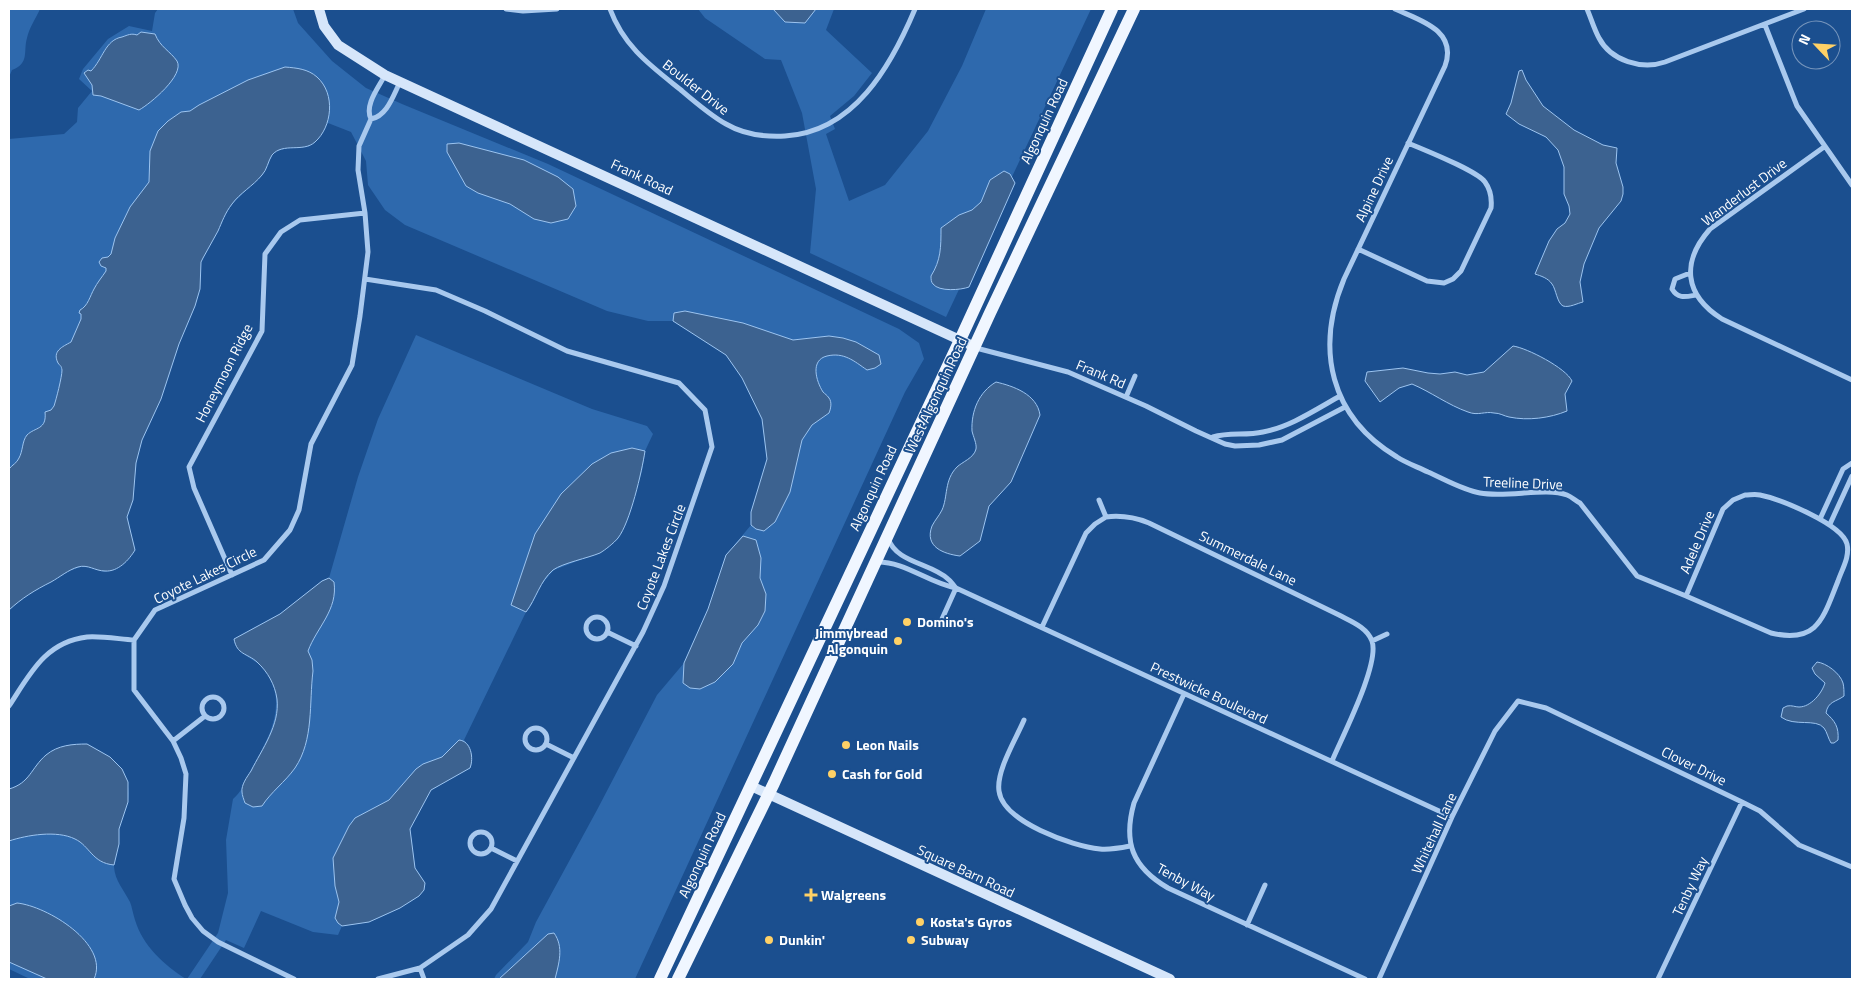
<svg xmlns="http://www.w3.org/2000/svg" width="1861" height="988" font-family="'Titillium Web',sans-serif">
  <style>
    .green { fill: #2e69ad }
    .water { fill: #3c6290; stroke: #9cc4f0 }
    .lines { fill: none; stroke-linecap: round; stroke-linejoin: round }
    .street { stroke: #a9c9ee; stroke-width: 5 }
    .secondary { stroke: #d6e6fa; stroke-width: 10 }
    .primary { stroke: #f0f6ff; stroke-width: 12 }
    .poi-dot { fill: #ffd166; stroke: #1b4f8f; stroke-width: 2 }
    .labels { text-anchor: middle; stroke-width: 4; stroke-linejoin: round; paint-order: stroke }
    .street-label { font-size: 14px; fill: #fff; stroke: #1b4f8f }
    .poi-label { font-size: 14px; font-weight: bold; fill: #fff; stroke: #1b4f8f; text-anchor: start }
  </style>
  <rect width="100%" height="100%" fill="#1b4f8f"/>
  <path class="green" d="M 9,9 L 40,9 C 36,18 29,28 27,38 C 23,52 30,63 12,70 L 9,77 Z
    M 158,9 L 293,9 L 298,23 L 332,61 L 366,88 L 402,104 L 548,164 L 899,329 L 919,343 L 924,359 L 905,392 L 635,979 L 494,979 L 496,975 L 528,942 L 536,922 L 597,810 L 657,695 L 684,663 L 708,609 L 726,555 L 751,525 L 751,512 L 767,459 L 762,419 L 742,378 L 727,355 L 673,321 L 648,321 L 607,311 L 405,225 L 385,210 L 368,185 L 366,161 L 351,132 L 328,123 L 315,142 L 308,147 L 291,147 L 277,151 L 272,155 L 263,174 L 233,203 L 222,219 L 218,230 L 203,258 L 201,262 L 200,289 L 195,306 L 179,344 L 161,399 L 142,440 L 136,463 L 133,500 L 127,517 L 135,550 L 125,563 L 114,570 L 104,572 L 88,566 L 83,566 L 66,572 L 28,594 L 9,610 L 9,139 L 64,134 L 77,122 L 78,108 L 92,91 L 79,79 L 83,69 L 108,39 L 129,26 L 152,31 L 155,13 Z
    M 698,9 L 834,9 L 826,30 L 872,73 L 854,96 L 830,116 L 835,129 L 826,134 L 849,201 L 885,185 L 928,131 L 962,66 L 986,9 L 1091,9 L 946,317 L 810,253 L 816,189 L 802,113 L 781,60 L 765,59 L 705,18 Z
    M 416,335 L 592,409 L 647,426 L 653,434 L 645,451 L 642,471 L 626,522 L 618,539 L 601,552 L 554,570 L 540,586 L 532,604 L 526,612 L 464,740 C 470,747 474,759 470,768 L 431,790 L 410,829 L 415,868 L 425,883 L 424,890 L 419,896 L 400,908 L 381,917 L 369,922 L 342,926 L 338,935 L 313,932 L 261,911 L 244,948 L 226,940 L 200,979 L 187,979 L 218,933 L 228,893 L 226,840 L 233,799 C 244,789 244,783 251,770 C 267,741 286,710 270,676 C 262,659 237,658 234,639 L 280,614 L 322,581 L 329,578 L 358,477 L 378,419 Z
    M 87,744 C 112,756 135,775 127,805 C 125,813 120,821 119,830 C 118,835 119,840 118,845 C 117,852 114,860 114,867 C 115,881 124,890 130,902 C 132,907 133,914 135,920 C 143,946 164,965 186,979 L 30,979 L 9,969 L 9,789 C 32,782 30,768 46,755 C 58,745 73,744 87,744 Z"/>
  <path class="water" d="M 773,9 L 816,9 L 805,23 L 785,22 Z
    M 141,32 L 155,34 C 160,47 170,51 177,61 C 185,75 150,104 139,110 L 101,96 L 93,95 L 92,85 L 84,73 L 88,70 L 91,71 C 103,59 105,40 122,37 C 128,35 131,33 137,35 Z
    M 285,67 C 297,68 308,69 317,77 C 336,94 332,127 315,142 C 303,153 283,142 272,155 C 268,161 267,170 262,175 C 253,186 240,193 232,204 C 225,213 222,222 218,231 C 213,240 208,249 203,258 L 201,262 L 200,289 L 195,306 L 179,344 L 161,399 L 142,440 L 136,463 L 133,500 L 127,517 L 135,550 C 129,560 118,572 105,571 C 95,571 88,564 78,567 C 68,570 60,577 51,582 C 35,590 22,598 9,610 L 9,469 C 12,465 17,463 19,458 C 23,451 22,441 27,435 C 35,427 47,430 45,412 L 51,410 L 54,406 C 56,400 62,377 62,370 C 61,365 61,367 58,363 C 52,351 62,347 71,342 L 81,319 L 81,314 L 79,313 L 80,310 C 88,306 90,296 94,289 C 97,283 102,277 106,271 L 106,268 L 101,266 L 99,262 L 102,258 L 108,257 L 111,254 L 115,238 L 130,207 L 149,182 L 150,151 L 158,131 L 168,121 L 181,112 L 190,111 L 199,105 L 248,80 Z
    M 1522,70 L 1526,80 L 1543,106 L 1574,130 L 1603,145 L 1617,148 L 1616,163 L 1623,187 L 1623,194 L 1621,201 L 1599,228 L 1584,264 L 1580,282 L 1583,302 C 1578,303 1569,308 1563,306 C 1557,303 1556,289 1552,284 C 1548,278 1541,276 1535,274 L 1549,241 L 1557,229 L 1565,223 L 1570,214 L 1569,206 L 1564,194 L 1564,167 L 1558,150 L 1546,137 L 1519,124 L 1506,114 L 1511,103 L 1519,71 Z
    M 459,143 L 524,160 L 558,177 L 573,189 L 576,206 L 568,219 L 551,223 L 534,219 L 510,204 L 478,193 L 466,186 L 447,152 L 447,144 Z
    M 1004,171 L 1010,174 L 1015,183 L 969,287 C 961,290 939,292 933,284 C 931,282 931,279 931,276 C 941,260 941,247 941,228 L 959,215 L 972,210 L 981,202 L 990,180 Z
    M 685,311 L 743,323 L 793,340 L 829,336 L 843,338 L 856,342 L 879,355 L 881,364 L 875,368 L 867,370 C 854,361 844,352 827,356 C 810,360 816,381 823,392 C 825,394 827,395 829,398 C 832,402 831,408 829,413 L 812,425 L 802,440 L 790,492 L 775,522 L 764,531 L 756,529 L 751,525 L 751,512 L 767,459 L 762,419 L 742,378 L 726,355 L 673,321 L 674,313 Z
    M 1513,346 C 1527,348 1566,368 1572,381 L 1565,394 L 1567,411 C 1550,418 1528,421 1509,417 C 1504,416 1500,413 1494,413 C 1485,411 1478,416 1468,412 C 1448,405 1431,392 1412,384 L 1399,388 L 1380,402 L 1365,381 L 1367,372 L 1403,368 L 1428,373 L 1440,374 L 1455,372 L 1467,375 L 1484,372 Z
    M 996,382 C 1013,386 1037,394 1040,415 L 1011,482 L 989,506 L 980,541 L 960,556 C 944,554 924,547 932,526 C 935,520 939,516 942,510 C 948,497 944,480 957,467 C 962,462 974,458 976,449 C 977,444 973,436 972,431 C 971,411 979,392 996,382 Z
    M 632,448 L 645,451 C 642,471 630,523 618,538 C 614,543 605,550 600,553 C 588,558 563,563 553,570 C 540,581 536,599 526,612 L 511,605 L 535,534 L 561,494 L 592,464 L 611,453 Z
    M 743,536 L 756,540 L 761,558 L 760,578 L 766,594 L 765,611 L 758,625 L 742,643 L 733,664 L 715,682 L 700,689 L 690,688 L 683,683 L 684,663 L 708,609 L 726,555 Z
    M 329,578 L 334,582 C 338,610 317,627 308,651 L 312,660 L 313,671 C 309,703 314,740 295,768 C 285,782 271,792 262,806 L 253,807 L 245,803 C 244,800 242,795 242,792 C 241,785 247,777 251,771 C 262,749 280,725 277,699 C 275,685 268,672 257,662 C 247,653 237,655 234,639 L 280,614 L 322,581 Z
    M 1817,662 C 1826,663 1840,673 1843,683 C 1844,687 1844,692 1844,696 C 1836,702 1828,701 1826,713 C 1835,721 1839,727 1838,740 L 1834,743 L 1831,743 C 1828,738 1827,732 1824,728 C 1816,718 1794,727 1781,717 L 1783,708 L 1787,706 C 1792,705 1795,707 1799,707 C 1811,707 1822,693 1825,683 L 1815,674 L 1812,668 Z
    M 459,740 C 471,741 474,758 470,768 L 431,790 L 410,829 L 415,868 L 425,883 L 424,890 L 419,896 L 400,908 L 369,922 L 342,926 L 338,923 L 335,918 L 339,902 L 335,886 L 333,858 L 349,826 L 355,818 L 389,800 L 416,769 L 423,764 L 442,757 Z
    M 87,744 L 110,757 L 122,769 L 128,782 L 128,802 L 119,829 L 119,844 L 114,865 C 92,863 90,846 75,839 C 57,830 27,835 9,841 L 9,789 C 30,783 31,768 46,755 C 58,745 73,744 87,744 Z
    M 17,903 C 47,906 110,944 94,979 L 47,979 L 9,962 L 9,906 Z
    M 554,933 C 564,947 559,963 555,979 L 499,979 L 548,934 Z"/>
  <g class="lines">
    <path class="street" d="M 506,9 L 523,11 L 557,9
      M 610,9 C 624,47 651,66 681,90 C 695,102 710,115 726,124 C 743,134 766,137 785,136 C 854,132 891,66 915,9
      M 1395,9 C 1419,20 1458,30 1445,66 L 1344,279 C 1315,349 1330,417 1397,457 C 1406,463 1418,467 1428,472 C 1444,479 1463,490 1480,493 C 1507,498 1546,487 1567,495 C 1572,497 1576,501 1580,503 L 1637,576 L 1686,596
      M 1587,9 C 1591,18 1594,29 1599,38 C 1611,61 1642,70 1665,62 L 1804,9
      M 1765,25 L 1797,106 L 1852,185
      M 371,119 C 387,116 393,96 400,82
      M 1824,147 L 1710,229 C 1681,262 1684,295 1722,319 L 1852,380
      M 1358,249 L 1427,281 L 1444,283 L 1453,279 L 1461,271 L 1491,208 C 1492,199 1490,189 1485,182 C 1476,170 1424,150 1408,143
      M 1690,273 L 1675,279 L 1672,289 C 1678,299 1685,297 1696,295
      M 365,279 L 436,290 L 485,311 L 567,351 L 679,383 L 705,410 L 712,447 L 664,586 L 643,632 L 491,909 L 468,935 L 420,968 L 378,979
      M 976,348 L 1068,372 L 1146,406 L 1196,431 L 1225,444 L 1235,446 L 1259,445 L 1282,440 L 1345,407
      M 1126,397 L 1135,376
      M 1213,437 C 1229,432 1246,436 1263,432 C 1290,427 1315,410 1340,396
      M 1745,495 C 1750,495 1755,494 1760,495 C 1780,499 1842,524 1847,544 C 1850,557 1842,569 1838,581 C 1823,618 1818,644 1771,633 L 1686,596 L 1723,509 L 1733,500 Z
      M 1099,500 L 1106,517 C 1122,515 1134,517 1149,523 L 1339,615 C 1350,621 1367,627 1372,641 C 1380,664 1342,737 1332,761
      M 1820,519 L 1843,469 L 1852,463
      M 1830,524 L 1852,476
      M 888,538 C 896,563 931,563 948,579 C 951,581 953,585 956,588
      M 876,562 C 905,561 928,583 956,588 L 1452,817
      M 232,575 L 194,488 L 189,467 L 262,331 L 265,254 L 281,232 L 300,220 L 365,213
      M586 628a11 11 0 1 1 22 0a11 11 0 1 1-22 0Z
      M 942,619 L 956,588
      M 1042,627 L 1086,533 L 1095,524 L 1106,517
      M 607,632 L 636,646
      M 1372,641 L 1387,634
      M 1184,694 L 1134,803 C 1123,842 1132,867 1168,888 L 1365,979
      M202 708a11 11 0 1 1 22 0a11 11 0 1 1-22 0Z
      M 9,706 C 30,674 45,642 87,637 C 102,636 119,639 134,640
      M 1024,720 C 1016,739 996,771 999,791 C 1003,822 1072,846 1100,849 C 1110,850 1120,848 1130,846
      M525 739a11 11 0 1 1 22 0a11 11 0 1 1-22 0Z
      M 173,741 L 205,716
      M 546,744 L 574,758
      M470 843a11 11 0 1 1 22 0a11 11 0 1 1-22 0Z
      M 491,848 L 517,861
      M 1247,925 L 1265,885
      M 420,968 L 424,979
      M 294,979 L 218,942 L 203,931 L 192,918 L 185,905 L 174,879 L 184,818 L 186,774 L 181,758 L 173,741 L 134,690 L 134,640 L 155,610 L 264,560 L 290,530 L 299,510 L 311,444 L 352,365 L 360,316 L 368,252 L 365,213 L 358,170 L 359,146 L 371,119 C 364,105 379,87 385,75
      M 1379,979 L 1452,817 L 1495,731 L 1518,701 L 1546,708 L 1742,802 L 1760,811 L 1799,845 L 1852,867
      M 1658,979 L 1742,802"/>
    <path class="secondary" d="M 319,9 L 324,26 L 338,45 L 385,75 L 975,347
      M 751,786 L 1170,979"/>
    <path class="primary" d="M 660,979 L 960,340 L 1112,9
      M 678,979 L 774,783 L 990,313 L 1134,9"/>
  </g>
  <g class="poi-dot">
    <circle cx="907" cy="622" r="5"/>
    <circle cx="898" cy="641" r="5"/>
    <circle cx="846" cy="745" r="5"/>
    <circle cx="832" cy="774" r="5"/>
    <path d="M808.5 887.5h5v5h5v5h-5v5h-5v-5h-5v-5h5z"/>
    <circle cx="920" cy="922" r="5"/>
    <circle cx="769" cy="940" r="5"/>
    <circle cx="911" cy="940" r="5"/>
  </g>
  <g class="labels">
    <g class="street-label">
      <text transform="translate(696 87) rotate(38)" y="5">Boulder Drive</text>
      <text transform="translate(1044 121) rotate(-65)" y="5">Algonquin Road</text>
      <text transform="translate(642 177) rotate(25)" y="5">Frank Road</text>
      <text transform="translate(1374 189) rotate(-65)" y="5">Alpine Drive</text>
      <text transform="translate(1744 192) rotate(-37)" y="5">Wanderlust Drive</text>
      <text transform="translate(224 373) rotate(-63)" y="5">Honeymoon Ridge</text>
      <text transform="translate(1101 374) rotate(23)" y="5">Frank Rd</text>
      <text transform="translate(936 395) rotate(-65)" y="5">West Algonquin Road</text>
      <text transform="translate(1523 483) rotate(2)" y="5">Treeline Drive</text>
      <text transform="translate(873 488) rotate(-65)" y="5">Algonquin Road</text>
      <text transform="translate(1697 542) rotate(-67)" y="5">Adele Drive</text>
      <text transform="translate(661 557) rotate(-69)" y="5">Coyote Lakes Circle</text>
      <text transform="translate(1248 558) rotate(26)" y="5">Summerdale Lane</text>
      <text transform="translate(205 575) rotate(-26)" y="5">Coyote Lakes Circle</text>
      <text transform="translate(1209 693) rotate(25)" y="5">Prestwicke Boulevard</text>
      <text transform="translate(1694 766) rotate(26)" y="5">Clover Drive</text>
      <text transform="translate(1434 833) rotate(-65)" y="5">Whitehall Lane</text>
      <text transform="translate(702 855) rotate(-65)" y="5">Algonquin Road</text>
      <text transform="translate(966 871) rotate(25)" y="5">Square Barn Road</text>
      <text transform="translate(1186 882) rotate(28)" y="5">Tenby Way</text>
      <text transform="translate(1690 886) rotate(-65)" y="5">Tenby Way</text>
    </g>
    <g class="poi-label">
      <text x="917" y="627">Domino's</text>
      <text x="888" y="638" text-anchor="end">Jimmybread<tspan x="888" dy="16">Algonquin</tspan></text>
      <text x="856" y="750">Leon Nails</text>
      <text x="842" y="779">Cash for Gold</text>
      <text x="821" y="900">Walgreens</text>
      <text x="930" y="927">Kosta's Gyros</text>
      <text x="779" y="945">Dunkin'</text>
      <text x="921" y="945">Subway</text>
    </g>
  </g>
  <rect width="1861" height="988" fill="none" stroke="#ffffff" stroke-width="20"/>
  <g transform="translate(1816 45) rotate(295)"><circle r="24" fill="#1b4f8f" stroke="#7695bc"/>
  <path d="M0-4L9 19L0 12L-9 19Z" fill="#ffd166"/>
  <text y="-8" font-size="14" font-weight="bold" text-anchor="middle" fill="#ffffff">N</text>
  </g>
</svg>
